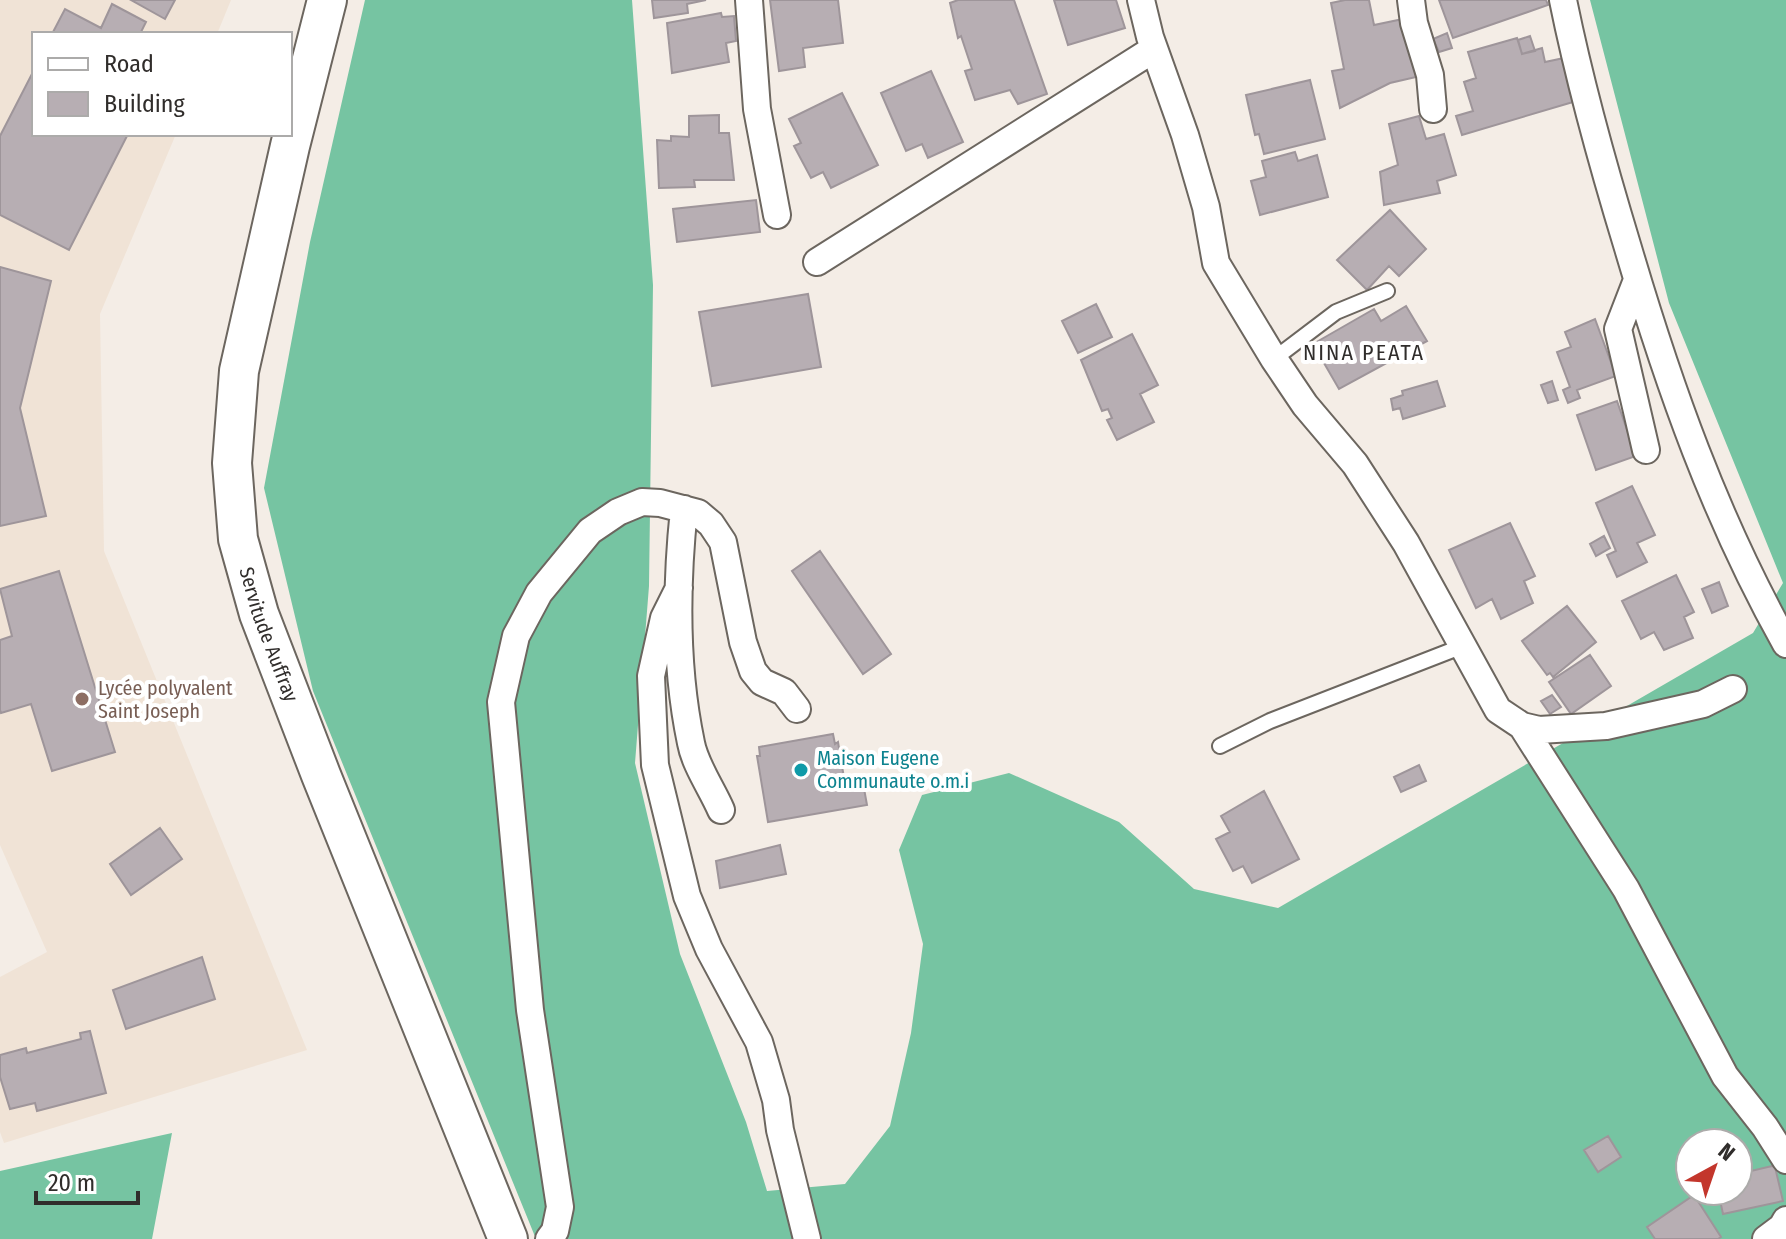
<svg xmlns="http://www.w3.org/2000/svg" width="1786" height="1239" font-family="'Fira Sans Condensed',sans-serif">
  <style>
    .built { fill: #f0e3d6 }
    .forest { fill: #76c4a2; fill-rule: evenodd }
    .building { fill: #b7aeb3; stroke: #9e959a; stroke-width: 2 }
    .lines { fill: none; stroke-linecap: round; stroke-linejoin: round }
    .lane-casing { stroke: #6c665f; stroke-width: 18 }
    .street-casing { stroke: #6c665f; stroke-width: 30 }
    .secondary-casing { stroke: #6c665f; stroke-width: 42 }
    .lane { stroke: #fff; stroke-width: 14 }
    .street { stroke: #fff; stroke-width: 26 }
    .secondary { stroke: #fff; stroke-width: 38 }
    .education-dot { fill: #8d6e63; stroke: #fff; stroke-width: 3 }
    .culture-dot { fill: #0f9aa8; stroke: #fff; stroke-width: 3 }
    .labels { text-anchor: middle; stroke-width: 8; stroke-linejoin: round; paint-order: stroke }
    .street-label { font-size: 20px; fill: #302d2b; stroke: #fff }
    .education-label { font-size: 20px; fill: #785e54; stroke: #fff; text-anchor: start }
    .culture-label { font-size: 20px; fill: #0d838f; stroke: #fff; text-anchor: start }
    .neighbourhood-label { font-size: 22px; letter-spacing: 2px; fill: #302d2b; stroke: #fff }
  </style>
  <rect width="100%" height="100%" fill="#f4ede6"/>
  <path class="built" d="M 0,0 L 231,0 L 217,34 L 34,34 L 34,134 L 176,134 L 100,314 L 104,551 L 307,1050 L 4,1143 L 0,1132 L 0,977 L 47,952 L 0,845 Z"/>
  <path class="forest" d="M 365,0 L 632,0 L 653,285 L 649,586 L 635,763 L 680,954 L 746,1122 L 767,1191 L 845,1184 L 890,1126 L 911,1033 L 923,944 L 899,850 L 922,795 L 1009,773 L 1119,822 L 1194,889 L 1278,908 L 1753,633 L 1783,583 L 1669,303 L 1590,0 L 1786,0 L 1786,1239 L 536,1239 L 313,691 L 264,488 L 310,242 ZM 1690,1143 L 1738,1143 L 1738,1191 L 1690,1191 Z
    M 172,1133 L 152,1239 L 0,1239 L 0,1171 Z"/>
  <path class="building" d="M 131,0 L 175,0 L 165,19 Z
    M 652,0 L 706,0 L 687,4 L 688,13 L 654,18 Z
    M 770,0 L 838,0 L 843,43 L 803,48 L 805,67 L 779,71 Z
    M 958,0 L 1014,0 L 1047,94 L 1018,104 L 1010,90 L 975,100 L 965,71 L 972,69 L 961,36 L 958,38 L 950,3 Z
    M 1054,0 L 1116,0 L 1125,28 L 1068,45 Z
    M 1345,0 L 1369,0 L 1374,25 L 1403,19 L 1416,77 L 1390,83 L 1340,108 L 1332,71 L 1344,69 L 1331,3 Z
    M 1439,0 L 1546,0 L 1548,5 L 1453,38 Z
    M 112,4 L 146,22 L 140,34 L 52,34 L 65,9 L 101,28 Z
    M 721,13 L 722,17 L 734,16 L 736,41 L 726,43 L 729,62 L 672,73 L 667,23 Z
    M 1447,33 L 1452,48 L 1439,52 L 1433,39 Z
    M 1530,36 L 1535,51 L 1522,54 L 1518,40 Z
    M 1517,38 L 1522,54 L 1542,48 L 1545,62 L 1564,58 L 1573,102 L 1462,135 L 1456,116 L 1473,111 L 1464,82 L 1476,78 L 1468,52 Z
    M 34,70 L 34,134 L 128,134 L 69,250 L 0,215 L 0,136 Z
    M 931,71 L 963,142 L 928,158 L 922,144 L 906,151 L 881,93 Z
    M 1310,80 L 1325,139 L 1264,154 L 1259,134 L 1255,135 L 1246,95 Z
    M 842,93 L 878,165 L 831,188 L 823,172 L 811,178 L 794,146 L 801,143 L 789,119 Z
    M 719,115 L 719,133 L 729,133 L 734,180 L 694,180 L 695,187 L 659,188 L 657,140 L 671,141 L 671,136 L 689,137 L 689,116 Z
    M 1419,116 L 1426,139 L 1444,134 L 1456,175 L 1437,181 L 1440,193 L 1384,205 L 1380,172 L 1398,165 L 1389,124 Z
    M 1295,152 L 1298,161 L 1317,155 L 1328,197 L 1260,215 L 1251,181 L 1266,177 L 1262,161 Z
    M 756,200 L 760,232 L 677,242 L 673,209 Z
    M 1390,210 L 1426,249 L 1399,276 L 1389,266 L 1367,290 L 1337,260 Z
    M 0,267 L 51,281 L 20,408 L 46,516 L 0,526 Z
    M 808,294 L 821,367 L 712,386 L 699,312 Z
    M 1096,304 L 1112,337 L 1078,353 L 1062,321 Z
    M 1406,306 L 1427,341 L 1339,389 L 1313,344 L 1374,309 L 1381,321 Z
    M 1595,319 L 1616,376 L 1577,390 L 1580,398 L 1568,403 L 1563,390 L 1570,387 L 1557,352 L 1571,347 L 1565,332 Z
    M 1132,334 L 1158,385 L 1140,394 L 1154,422 L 1117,440 L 1107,420 L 1112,418 L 1108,409 L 1102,411 L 1081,360 Z
    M 1437,381 L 1445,406 L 1403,419 L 1400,408 L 1393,410 L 1391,399 L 1403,395 L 1402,391 Z
    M 1552,381 L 1558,400 L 1548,403 L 1541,385 Z
    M 1617,401 L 1636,456 L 1596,470 L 1577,415 Z
    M 1632,486 L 1655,535 L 1637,543 L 1647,562 L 1617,577 L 1607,555 L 1616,551 L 1596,503 Z
    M 1510,523 L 1535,576 L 1524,581 L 1533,603 L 1501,619 L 1492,599 L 1476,608 L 1449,550 Z
    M 1604,536 L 1610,548 L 1596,556 L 1590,544 Z
    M 820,551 L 891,654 L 863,674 L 792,571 Z
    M 59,571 L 115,752 L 52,771 L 31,704 L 1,713 L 0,710 L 0,640 L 12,636 L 0,589 Z
    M 1676,575 L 1694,612 L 1684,617 L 1693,638 L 1664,650 L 1654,632 L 1641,639 L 1622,601 Z
    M 1719,582 L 1728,606 L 1712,613 L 1702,589 Z
    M 1567,606 L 1596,642 L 1553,677 L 1550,673 L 1547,675 L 1522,641 Z
    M 1590,655 L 1611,686 L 1571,714 L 1549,682 Z
    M 1552,695 L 1561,707 L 1550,714 L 1541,701 Z
    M 833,734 L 835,744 L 838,742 L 845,784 L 863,783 L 867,805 L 768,822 L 757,756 L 760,756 L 759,747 Z
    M 1419,765 L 1426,781 L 1401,792 L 1394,777 Z
    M 1264,791 L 1299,859 L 1252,883 L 1243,866 L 1233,871 L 1216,839 L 1230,832 L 1221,816 Z
    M 160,828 L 182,859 L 131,895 L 110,864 Z
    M 780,845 L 786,874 L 720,888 L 716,861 Z
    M 202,957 L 215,999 L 126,1029 L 113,990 Z
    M 90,1031 L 106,1093 L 37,1111 L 35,1103 L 10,1109 L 0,1077 L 0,1055 L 26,1048 L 27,1053 L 81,1039 L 80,1033 Z
    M 1608,1136 L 1621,1157 L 1598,1172 L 1584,1150 Z
    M 1772,1166 L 1775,1167 L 1783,1201 L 1723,1214 L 1718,1191 L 1738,1191 L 1738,1174 Z
    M 1694,1195 L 1721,1237 L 1718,1239 L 1655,1239 L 1647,1227 Z"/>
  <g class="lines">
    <defs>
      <path id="lane" d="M 1274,359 L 1336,312 L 1387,291
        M 1220,746 L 1270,721 L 1463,646"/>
      <path id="street" d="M 749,0 L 757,109 L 777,215
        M 1141,0 L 1150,37 L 1185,135 L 1206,207 L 1216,263 L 1274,359 L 1305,405 L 1355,464 L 1406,543 L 1498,710 L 1522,726 L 1539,730 L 1606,726 L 1703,704 L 1733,689
        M 1411,0 L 1414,23 L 1430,75 L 1433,109
        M 1563,0 C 1580,84 1603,166 1628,248 C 1669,387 1715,517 1786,644
        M 817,262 L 1154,49
        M 1637,280 L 1618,329 L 1646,450
        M 684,509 C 676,585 675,667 691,743 C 695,765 712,789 721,810
        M 679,588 L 664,618 L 651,676 L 655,765 L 687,896 L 709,949 L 759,1042 L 776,1100 L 780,1130 L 807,1239
        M 1522,726 L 1626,889 L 1725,1076 L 1765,1127 L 1786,1160
        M 549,1239 L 555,1231 L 560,1207 L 530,1010 L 501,702 L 516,636 L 539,593 L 590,531 L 618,512 L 642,502 L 660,503 L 698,513 L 711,524 L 723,542 L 743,642 L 753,671 L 762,682 L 784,692 L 797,709
        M 1766,1239 L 1782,1227 L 1786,1220"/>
      <g id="secondary">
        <path id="s1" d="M 327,0 L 290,146 L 239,371 L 232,463 L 238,539 L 259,614 L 321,775 L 508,1239"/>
      </g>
    </defs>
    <use href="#lane" class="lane-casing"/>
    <use href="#street" class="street-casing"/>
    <use href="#secondary" class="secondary-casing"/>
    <use href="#lane" class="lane"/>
    <use href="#street" class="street"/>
    <use href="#secondary" class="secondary"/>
  </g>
  <circle class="education-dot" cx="82" cy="699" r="8"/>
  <circle class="culture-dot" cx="801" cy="770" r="8"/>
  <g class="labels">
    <g class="street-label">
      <text dy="7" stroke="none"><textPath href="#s1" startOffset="650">Servitude Auffray</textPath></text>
    </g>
    <g class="education-label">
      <text x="98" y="695">Lycée polyvalent<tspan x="98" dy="23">Saint Joseph</tspan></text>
    </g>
    <g class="culture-label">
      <text x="817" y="765">Maison Eugene<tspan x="817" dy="23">Communaute o.m.i</tspan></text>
    </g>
    <g class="neighbourhood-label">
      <text x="1364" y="360">NINA PEATA</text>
    </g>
  </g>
  <rect x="32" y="32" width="260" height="104" fill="#ffffff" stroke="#acabaa" stroke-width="2"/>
  <rect x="48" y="58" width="40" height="12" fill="#ffffff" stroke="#acabaa" stroke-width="2"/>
  <text x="104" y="72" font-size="24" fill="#302d2b">Road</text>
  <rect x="48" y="92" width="40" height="24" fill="#b7aeb3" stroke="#acabaa" stroke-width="2"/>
  <text x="104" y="112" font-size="24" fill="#302d2b">Building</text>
  <g transform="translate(1714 1167) rotate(40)"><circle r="38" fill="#ffffff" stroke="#acabaa" stroke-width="2"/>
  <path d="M0-6L14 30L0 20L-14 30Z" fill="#c3362c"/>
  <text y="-12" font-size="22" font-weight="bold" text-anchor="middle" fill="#302d2b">N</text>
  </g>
  <path d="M36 1191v12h102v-12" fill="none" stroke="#302d2b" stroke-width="4"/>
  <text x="48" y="1191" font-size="24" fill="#302d2b" stroke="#ffffff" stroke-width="6" paint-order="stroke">20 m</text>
</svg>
